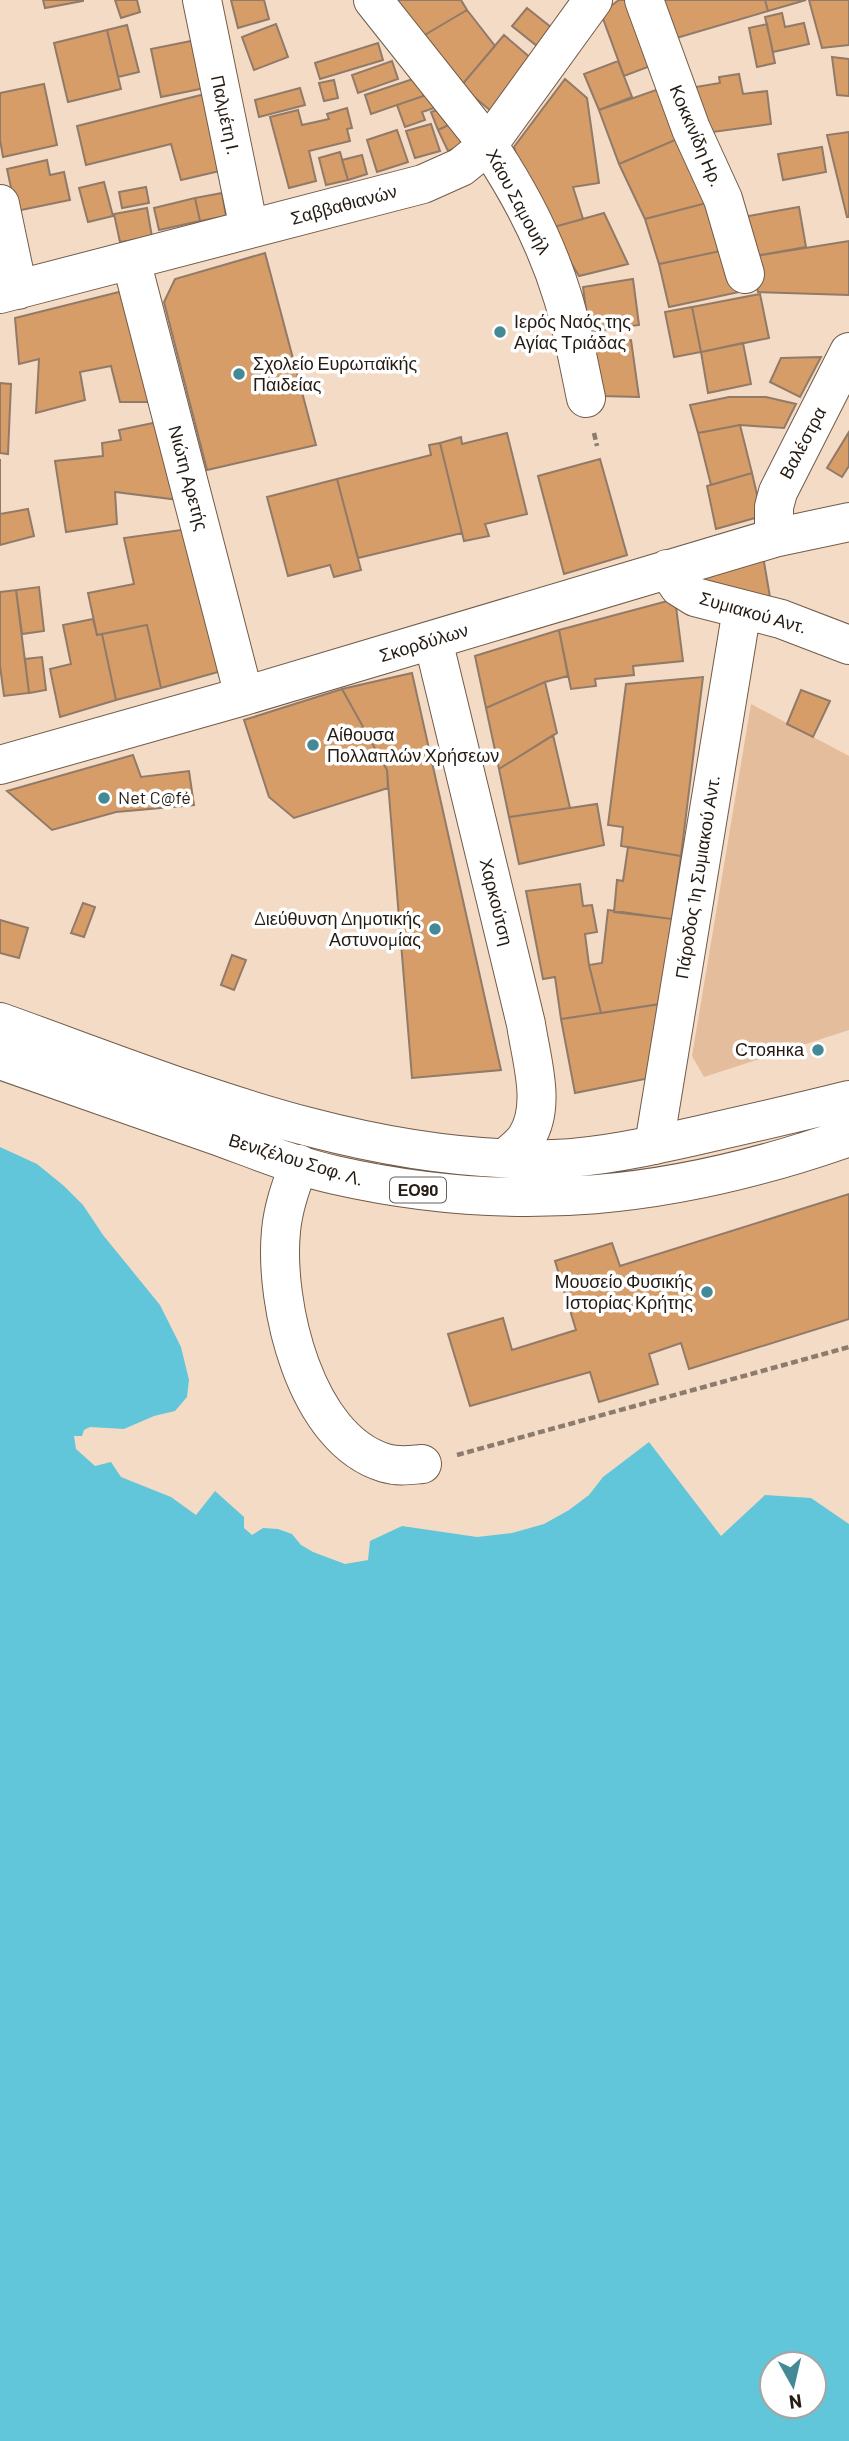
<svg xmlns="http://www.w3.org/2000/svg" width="849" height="2441" font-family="Barlow,sans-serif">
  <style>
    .green { fill: #e4bd9c }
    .water { fill: #61c6d9; fill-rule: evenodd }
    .building { fill: #d79d69; stroke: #917a67; stroke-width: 2 }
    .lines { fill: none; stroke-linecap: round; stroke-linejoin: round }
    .minor-casing { stroke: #715b49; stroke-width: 40 }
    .major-casing { stroke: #715b49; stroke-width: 40 }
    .path { stroke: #8d7c6e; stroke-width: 4.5; stroke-dasharray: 7 3.5; stroke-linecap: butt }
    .minor { stroke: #fff; stroke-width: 38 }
    .major { stroke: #fff; stroke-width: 38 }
    .poi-dot { fill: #448996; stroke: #fff; stroke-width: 2.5 }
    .labels { text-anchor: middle; stroke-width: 7; stroke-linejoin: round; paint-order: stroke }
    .shield { fill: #fff; stroke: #665f5a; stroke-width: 2 }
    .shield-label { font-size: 16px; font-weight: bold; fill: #241b13 }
    .street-label { font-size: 18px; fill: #241b13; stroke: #fff }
    .poi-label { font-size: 18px; fill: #241b13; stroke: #fff; text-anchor: start }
  </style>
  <rect width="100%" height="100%" fill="#f4dbc6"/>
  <path class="green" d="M 751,704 L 849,756 L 849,1030 L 704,1077 L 692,1056 Z"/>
  <path class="water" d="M 0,1147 L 37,1164 L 64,1186 L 83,1205 L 103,1235 L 160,1305 L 181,1347 L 189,1380 L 187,1397 L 175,1411 L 154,1416 L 124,1429 L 90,1427 L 84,1430 L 82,1436 L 74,1436 L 76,1449 L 95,1466 L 111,1462 L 121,1477 L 171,1497 L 196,1515 L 215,1491 L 244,1517 L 244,1528 L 252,1535 L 263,1528 L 278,1529 L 292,1534 L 301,1545 L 313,1552 L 345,1564 L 368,1560 L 370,1541 L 402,1526 L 477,1537 L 512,1533 L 544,1524 L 569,1510 L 589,1495 L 603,1477 L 649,1442 L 721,1536 L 765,1495 L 811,1498 L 849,1524 L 849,2441 L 0,2441 ZM 772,2364 L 814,2364 L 814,2406 L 772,2406 Z"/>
  <path class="building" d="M 43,0 L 83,0 L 83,1 L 45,8 Z
    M 115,0 L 137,0 L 140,12 L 121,18 Z
    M 231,0 L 264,0 L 269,19 L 238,28 Z
    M 395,0 L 461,0 L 467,10 L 418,39 Z
    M 619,0 L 629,0 L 653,65 L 624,76 L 601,13 Z
    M 658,0 L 765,0 L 768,11 L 673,39 Z
    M 765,0 L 806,0 L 768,11 Z
    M 809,0 L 849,0 L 849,45 L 822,48 Z
    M 527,8 L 557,32 L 542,50 L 512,26 Z
    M 467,10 L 495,46 L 461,86 L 418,39 Z
    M 782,13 L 785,27 L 804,23 L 809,44 L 773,52 L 765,17 Z
    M 276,24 L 288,57 L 254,70 L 242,37 Z
    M 767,24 L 775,63 L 757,67 L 749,28 Z
    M 127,25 L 139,72 L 118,77 L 107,30 Z
    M 107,30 L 121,89 L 68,102 L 54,43 Z
    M 504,35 L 533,60 L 498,117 L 461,86 Z
    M 196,40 L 205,88 L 161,97 L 151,49 Z
    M 378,43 L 383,60 L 320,79 L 315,63 Z
    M 832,57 L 849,59 L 849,96 L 837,95 Z
    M 392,61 L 398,79 L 358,93 L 352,75 Z
    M 618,61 L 632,97 L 599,110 L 584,74 Z
    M 739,74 L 743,94 L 767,91 L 771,124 L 713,132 L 690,88 L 720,83 L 719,77 Z
    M 425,75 L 432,93 L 371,114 L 365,95 Z
    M 565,79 L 587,98 L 599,183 L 573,187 L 583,219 L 550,228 L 525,184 L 514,147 Z
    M 334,80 L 338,98 L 324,101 L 319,83 Z
    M 44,84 L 57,145 L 3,157 L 0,140 L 0,93 Z
    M 300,88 L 305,105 L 259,117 L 255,100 Z
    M 659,89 L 682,137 L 619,164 L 599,110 Z
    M 432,93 L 437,107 L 422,112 L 425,120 L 405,127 L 397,105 Z
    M 205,94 L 224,170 L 181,180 L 171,144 L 86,165 L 77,126 Z
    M 448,106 L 455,122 L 438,130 L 431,112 Z
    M 347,108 L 352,128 L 347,129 L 350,141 L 309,151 L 316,181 L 289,188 L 270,117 L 298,110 L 302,125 L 329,119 L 327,114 Z
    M 455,122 L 465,144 L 448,151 L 438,130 Z
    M 431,124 L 440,151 L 415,158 L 406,131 Z
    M 397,130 L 408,162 L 377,172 L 367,140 Z
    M 849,132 L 849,217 L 847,217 L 827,135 Z
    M 682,137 L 714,201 L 645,219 L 619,164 Z
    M 822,147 L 826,172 L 783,180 L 778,154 Z
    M 340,152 L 348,180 L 326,185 L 319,158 Z
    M 362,155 L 367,174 L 348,180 L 342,160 Z
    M 47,160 L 50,175 L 64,172 L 70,200 L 16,211 L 7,169 Z
    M 104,182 L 113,216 L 88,222 L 79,188 Z
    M 146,187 L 149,203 L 122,208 L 119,192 Z
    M 222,193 L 226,216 L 200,221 L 195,198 Z
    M 195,198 L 200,221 L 159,230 L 154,208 Z
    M 714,201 L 730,249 L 659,264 L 645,219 Z
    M 799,207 L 806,247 L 749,257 L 743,217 Z
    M 147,208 L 152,237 L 120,242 L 114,214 Z
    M 604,213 L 628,264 L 579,276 L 550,228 Z
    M 849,241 L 849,295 L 758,292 L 749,257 Z
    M 730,249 L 739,292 L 669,307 L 659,264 Z
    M 265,253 L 316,445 L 207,470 L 164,302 L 175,279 Z
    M 633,279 L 639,325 L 589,332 L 583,287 Z
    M 123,291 L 152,402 L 120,402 L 111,366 L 80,372 L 85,400 L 36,413 L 39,359 L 19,364 L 15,318 Z
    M 760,294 L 769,338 L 701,352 L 692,307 Z
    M 692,307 L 701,352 L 674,357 L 665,312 Z
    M 631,340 L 639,397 L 601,396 L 592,345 Z
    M 743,343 L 751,384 L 708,393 L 701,352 Z
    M 821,357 L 800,397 L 770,382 L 781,358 Z
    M 0,383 L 11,384 L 8,454 L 0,453 Z
    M 729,397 L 766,397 L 796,404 L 784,428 L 740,425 L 698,433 L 690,405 Z
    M 158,422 L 179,500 L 115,492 L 117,524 L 66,532 L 55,461 L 103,456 L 102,443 L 121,440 L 119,430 Z
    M 740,425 L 752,473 L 711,485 L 698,433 Z
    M 849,432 L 849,466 L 842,477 L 827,468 Z
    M 507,433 L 527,514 L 485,524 L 489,536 L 464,541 L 440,443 L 461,437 L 462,444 Z
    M 440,443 L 462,533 L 358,558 L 337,479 L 431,455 L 429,445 Z
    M 0,459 L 0,514 L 28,509 L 34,536 L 0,545 Z
    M 600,459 L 627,555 L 564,574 L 538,476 Z
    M 752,473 L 762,516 L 716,529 L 707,486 Z
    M 337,479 L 361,570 L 334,577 L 330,565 L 288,576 L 267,497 Z
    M 188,529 L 225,670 L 161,688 L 147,625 L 97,635 L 88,593 L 134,584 L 124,538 Z
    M 763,556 L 771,603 L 697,592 L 697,566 Z
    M 39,587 L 44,631 L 22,634 L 16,590 Z
    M 16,590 L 29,693 L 4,696 L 0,666 L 0,592 Z
    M 675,599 L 683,661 L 633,666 L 634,675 L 595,679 L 596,686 L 571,689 L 559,630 Z
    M 93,619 L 97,635 L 102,634 L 116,700 L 60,717 L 50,669 L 71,664 L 63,625 Z
    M 147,625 L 161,688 L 116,700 L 102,634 Z
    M 559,630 L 568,676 L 545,682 L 486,708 L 475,656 Z
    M 42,657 L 46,690 L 29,693 L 25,659 Z
    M 412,673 L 501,1070 L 412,1078 L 387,770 L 342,689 Z
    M 703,677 L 681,856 L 621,846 L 623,827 L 608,825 L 626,684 Z
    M 545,682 L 557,733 L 499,769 L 486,708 Z
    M 342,689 L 387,770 L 388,788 L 294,818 L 269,797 L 244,720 Z
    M 801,690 L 830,701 L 813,737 L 787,724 Z
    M 553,735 L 570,808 L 509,817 L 499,769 Z
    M 133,755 L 141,777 L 189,771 L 194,805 L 116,812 L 52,830 L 7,791 Z
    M 597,804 L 604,845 L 519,864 L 509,817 Z
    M 628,847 L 681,856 L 672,919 L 614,912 L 617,880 L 623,881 Z
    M 580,884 L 583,906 L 592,905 L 597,932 L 585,934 L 589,965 L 601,1013 L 561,1019 L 555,977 L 543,979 L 526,891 Z
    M 83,903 L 95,907 L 84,937 L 71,933 Z
    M 608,910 L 672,919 L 660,1004 L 601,1013 L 589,965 L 602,963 Z
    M 0,920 L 28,928 L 19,958 L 0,953 Z
    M 232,955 L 246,960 L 234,990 L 221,985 Z
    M 660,1004 L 650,1078 L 575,1093 L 561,1019 Z
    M 849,1194 L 849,1319 L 689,1369 L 681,1343 L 649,1354 L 658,1384 L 599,1402 L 590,1372 L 470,1406 L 448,1334 L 503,1318 L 512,1350 L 576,1330 L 555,1261 L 612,1243 L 620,1266 Z"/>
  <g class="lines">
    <defs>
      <path id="minor" d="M 202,0 L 249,229
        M 373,0 L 488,145 C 519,191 547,245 563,298 C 573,331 579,365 586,398
        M 644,0 L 691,129 L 723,199 L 745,274
        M 0,204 L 18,290
        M 131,260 L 244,696
        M 0,294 L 423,184 L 461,167 L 488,145 L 593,0
        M 774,538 L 774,507 L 778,492 L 849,352
        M 667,569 L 679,587 L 695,597 L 781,619 L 849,645
        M 433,640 L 526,1024 C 531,1059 547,1106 526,1138 C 521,1145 513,1151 506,1158
        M 0,765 L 244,696 L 774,538 L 849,522
        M 654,1145 L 742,609
        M 299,1164 C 291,1186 283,1208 281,1231 C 274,1304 305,1439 385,1463 C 398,1467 410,1465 422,1464"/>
      <path id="major" d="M 0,1022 C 179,1086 359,1164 553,1159 C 604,1157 655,1145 704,1134 C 753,1123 801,1112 849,1100
        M 0,1060 C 72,1085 143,1110 215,1135 C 254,1149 294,1166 335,1175 C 516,1216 676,1198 849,1137"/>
    </defs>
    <use href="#minor" class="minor-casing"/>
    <use href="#major" class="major-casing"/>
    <path class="path" d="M 594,433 L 597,446
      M 457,1455 L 849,1347"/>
    <use href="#minor" class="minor"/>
    <use href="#major" class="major"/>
  </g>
  <g class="poi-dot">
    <circle cx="500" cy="332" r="7"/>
    <circle cx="239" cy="374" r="7"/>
    <circle cx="313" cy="745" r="7"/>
    <circle cx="104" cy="798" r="7"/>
    <circle cx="435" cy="929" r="7"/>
    <circle cx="818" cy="1050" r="7"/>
    <circle cx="707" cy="1292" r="7"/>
  </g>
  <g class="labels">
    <rect class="shield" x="390" y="1177.5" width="56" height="25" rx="5"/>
    <g class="shield-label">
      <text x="418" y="1196">ΕΟ90</text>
    </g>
    <g class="street-label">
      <text transform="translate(225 115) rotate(78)" y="6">Παλμέτη Ι.</text>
      <text transform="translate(696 136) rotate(67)" y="6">Κοκκινίδη Ηρ.</text>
      <text transform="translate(518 202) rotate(62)" y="6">Χάου Σαμουήλ</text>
      <text transform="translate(344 205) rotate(-15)" y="6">Σαββαθιανών</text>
      <text transform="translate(803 443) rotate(-62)" y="6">Βαλέστρα</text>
      <text transform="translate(188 478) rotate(75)" y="6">Νιώτη Αρετής</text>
      <text transform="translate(753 613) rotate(16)" y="6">Συμιακού Αντ.</text>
      <text transform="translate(424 643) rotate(-17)" y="6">Σκορδύλων</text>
      <text transform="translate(698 877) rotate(-81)" y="6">Πάροδος 1η Συμιακού Αντ.</text>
      <text transform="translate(496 902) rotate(76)" y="6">Χαρκούτση</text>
      <text transform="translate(296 1160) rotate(17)" y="6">Βενιζέλου Σοφ. Λ.</text>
    </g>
    <g class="poi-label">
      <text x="514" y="328">Ιερός Ναός της<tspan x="514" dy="21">Αγίας Τριάδας</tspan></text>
      <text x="253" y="370">Σχολείο Ευρωπαϊκής<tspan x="253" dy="21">Παιδείας</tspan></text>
      <text x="327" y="741">Αίθουσα<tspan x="327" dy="21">Πολλαπλών Χρήσεων</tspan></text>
      <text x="118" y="804">Net C@fé</text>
      <text x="421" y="925" text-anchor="end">Διεύθυνση Δημοτικής<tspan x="421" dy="21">Αστυνομίας</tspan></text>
      <text x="804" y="1056" text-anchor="end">Стоянка</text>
      <text x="693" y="1288" text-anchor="end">Μουσείο Φυσικής<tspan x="693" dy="21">Ιστορίας Κρήτης</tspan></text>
    </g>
  </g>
  <g transform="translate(793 2385) rotate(172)"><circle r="33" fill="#ffffff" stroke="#a7a4a1" stroke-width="2"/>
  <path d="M0-5L12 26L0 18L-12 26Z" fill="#448996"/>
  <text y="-10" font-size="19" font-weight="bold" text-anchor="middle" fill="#241b13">N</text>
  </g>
</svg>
